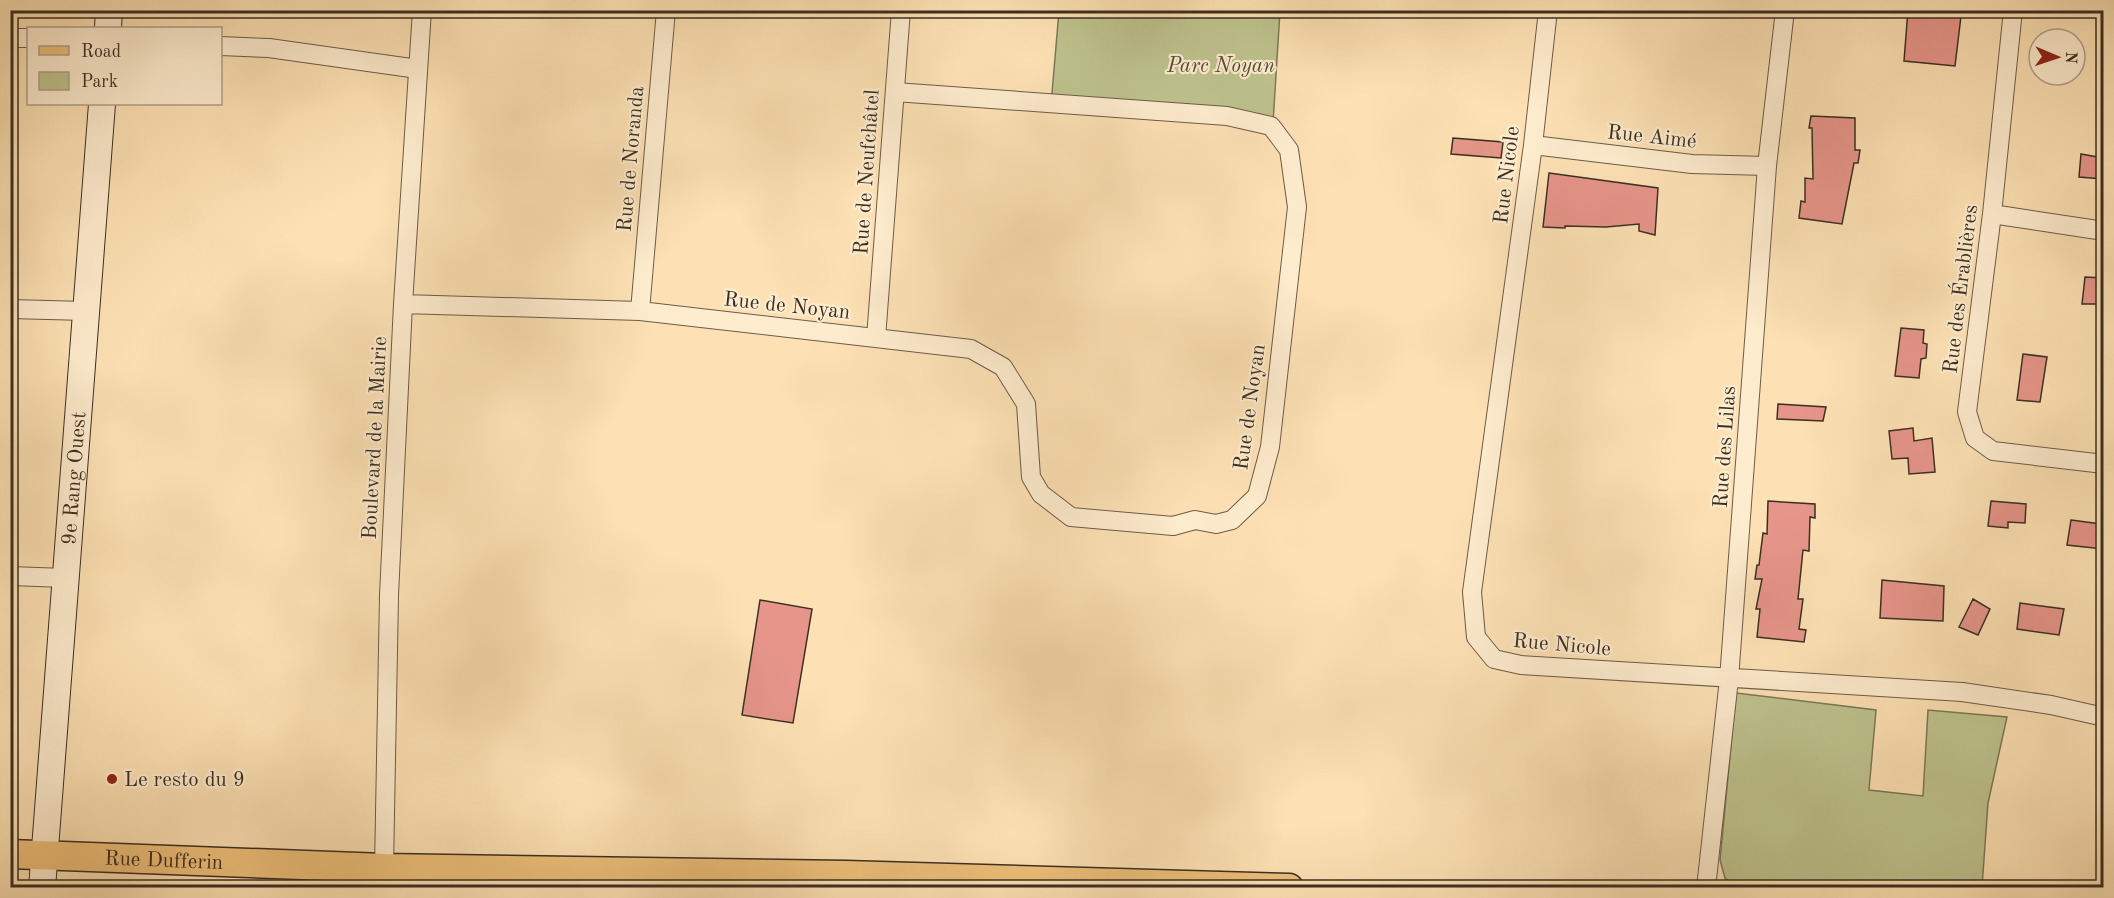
<svg xmlns="http://www.w3.org/2000/svg" width="2114" height="898" font-family="'Old Standard TT',serif">
  <style>
    .green { fill: #bec38e; stroke: #7c7958; stroke-width: 1.5 }
    .building { fill: #e7958a; stroke: #3b2f23; stroke-width: 1.5 }
    .lines { fill: none; stroke-linecap: round; stroke-linejoin: round }
    .street-casing { stroke: #6c5c47; stroke-width: 20 }
    .secondary-casing { stroke: #3b2f23; stroke-width: 28 }
    .primary-casing { stroke: #3b2f23; stroke-width: 31 }
    .street { stroke: #feecce; stroke-width: 18 }
    .secondary { stroke: #feecce; stroke-width: 26 }
    .primary { stroke: #eec07a; stroke-width: 28 }
    .poi-dot { fill: #8f2418; stroke: #feecce; stroke-width: 2 }
    .labels { text-anchor: middle; stroke-width: 4.5; stroke-linejoin: round; paint-order: stroke }
    .park-label { font-size: 21px; font-style: italic; fill: #554d38; stroke: #feecce }
    .street-label { font-size: 21px; fill: #3b2f23; stroke: #feecce }
    .poi-label { font-size: 21px; fill: #3b2f23; stroke: #feecce; text-anchor: start }
  </style>
  <rect width="100%" height="100%" fill="#fde1b4"/>
  <filter id="stains"><feTurbulence type="fractalNoise" baseFrequency=".00333" numOctaves="4"/><feColorMatrix values="0 0 0 0 .2 0 0 0 0 .09 0 0 0 0 .02 0 0 0 .5 -.17"/></filter>
  <radialGradient id="worn" r=".72"><stop offset=".6" stop-color="#630" stop-opacity="0"/><stop offset="1" stop-color="#630" stop-opacity=".3"/></radialGradient>
  <path class="green" d="M 1059,11 L 1280,11 L 1273,123 L 1051,105 Z
    M 1736,693 L 1876,710 L 1869,790 L 1923,796 L 1928,710 L 2007,717 L 1988,803 L 1982,887 L 1734,887 L 1725,878 L 1720,860 Z"/>
  <path class="building" d="M 1908,10 L 1961,16 L 1955,66 L 1904,61 Z
    M 1811,116 L 1855,118 L 1855,150 L 1860,150 L 1858,163 L 1854,163 L 1842,224 L 1799,218 L 1801,201 L 1805,202 L 1805,178 L 1813,179 L 1812,128 L 1809,128 Z
    M 1453,138 L 1503,142 L 1501,158 L 1451,154 Z
    M 2081,154 L 2103,158 L 2103,179 L 2079,177 Z
    M 1549,173 L 1658,188 L 1655,235 L 1639,231 L 1639,224 L 1606,227 L 1565,226 L 1565,228 L 1543,227 Z
    M 2085,277 L 2103,278 L 2103,304 L 2082,304 Z
    M 1901,328 L 1924,330 L 1923,343 L 1927,344 L 1926,358 L 1921,359 L 1919,378 L 1895,376 Z
    M 2023,354 L 2047,357 L 2040,402 L 2017,400 Z
    M 1778,404 L 1826,407 L 1823,421 L 1777,419 Z
    M 1913,428 L 1914,441 L 1932,438 L 1935,472 L 1909,474 L 1908,458 L 1892,459 L 1889,431 Z
    M 1768,501 L 1815,504 L 1815,518 L 1810,517 L 1809,551 L 1803,550 L 1798,599 L 1803,599 L 1799,629 L 1806,630 L 1804,642 L 1757,637 L 1760,609 L 1756,609 L 1762,579 L 1755,579 L 1757,565 L 1759,565 L 1763,533 L 1767,534 Z
    M 1991,501 L 2026,504 L 2025,523 L 2008,522 L 2008,528 L 1988,526 Z
    M 2071,520 L 2101,524 L 2099,535 L 2103,535 L 2103,549 L 2067,545 Z
    M 1882,580 L 1944,586 L 1943,621 L 1880,618 Z
    M 1973,599 L 1990,609 L 1978,635 L 1959,627 Z
    M 760,600 L 812,609 L 793,723 L 742,715 Z
    M 2020,603 L 2064,609 L 2059,635 L 2017,629 Z"/>
  <g class="lines">
    <defs>
      <path id="street" d="M 1548,10 L 1533,145 L 1472,592 L 1476,637 L 1494,659 L 1521,665 L 1962,692 L 2051,705 L 2104,717
        M 2013,10 L 1992,214 L 1967,412 L 1975,438 L 1993,451 L 2104,464
        M 10,38 L 28,38
        M 220,46 L 269,48 L 418,69
        M 1533,145 L 1692,164 L 1767,166
        M 1992,214 L 2104,231
        M 403,304 L 640,311 L 971,349 L 1003,367 L 1026,404 L 1031,477 L 1041,494 L 1071,517 L 1173,526 L 1195,520 L 1216,524 L 1232,520 L 1257,496 L 1270,447 L 1297,207 L 1289,150 L 1271,126 L 1227,116 L 895,92
        M 10,309 L 86,311
        M 640,311 L 666,10
        M 876,338 L 901,10
        M 10,576 L 65,578
        M 384,868 L 389,595 L 403,304 L 422,10
        M 1706,888 L 1729,679 L 1767,166 L 1785,10"/>
      <g id="secondary">
        <path d="M 108,28 L 109,10"/>
        <path id="s1" d="M 42,888 L 102,104"/>
      </g>
      <g id="primary">
        <path id="s2" d="M 10,854 L 384,868 L 846,875 L 1289,888"/>
      </g>
    </defs>
    <use href="#street" class="street-casing"/>
    <use href="#secondary" class="secondary-casing"/>
    <use href="#primary" class="primary-casing"/>
    <use href="#street" class="street"/>
    <use href="#secondary" class="secondary"/>
    <use href="#primary" class="primary"/>
  </g>
  <circle class="poi-dot" cx="112" cy="779" r="6"/>
  <g class="labels">
    <g class="park-label">
      <text x="1221" y="72">Parc Noyan</text>
    </g>
    <g class="street-label">
      <text transform="translate(1652 136) rotate(6)" y="7">Rue Aimé</text>
      <text transform="translate(630 159) rotate(-85)" y="7">Rue de Noranda</text>
      <text transform="translate(866 172) rotate(-86)" y="7">Rue de Neufchâtel</text>
      <text transform="translate(1506 175) rotate(-83)" y="7">Rue Nicole</text>
      <text transform="translate(1960 289) rotate(-83)" y="7">Rue des Érablières</text>
      <text transform="translate(787 305) rotate(6)" y="7">Rue de Noyan</text>
      <text transform="translate(1249 407) rotate(-82)" y="7">Rue de Noyan</text>
      <text transform="translate(374 438) rotate(-87)" y="7">Boulevard de la Mairie</text>
      <text transform="translate(1724 447) rotate(-86)" y="7">Rue des Lilas</text>
      <text dy="7" stroke="none"><textPath href="#s1" startOffset="411">9e Rang Ouest</textPath></text>
      <text transform="translate(1562 644) rotate(5)" y="7">Rue Nicole</text>
      <text dy="7" stroke="none"><textPath href="#s2" startOffset="154">Rue Dufferin</textPath></text>
    </g>
    <g class="poi-label">
      <text x="124" y="786">Le resto du 9</text>
    </g>
  </g>
  <rect width="2114" height="898" fill="none" stroke="#fde1b4" stroke-width="36"/>
  <rect x="12" y="12" width="2090" height="874" fill="none" stroke="#3b2f23" stroke-width="3"/>
  <rect x="18" y="18" width="2078" height="862" fill="none" stroke="#3b2f23" stroke-width="1.5"/>
  <rect x="27" y="27" width="195" height="78" fill="#feecce" stroke="#b0a08a" stroke-width="1.5"/>
  <rect x="39" y="46" width="30" height="9" fill="#eec07a" stroke="#b0a08a" stroke-width="1.5"/>
  <text x="81" y="57" font-size="18" fill="#3b2f23">Road</text>
  <rect x="39" y="72" width="30" height="18" fill="#bec38e" stroke="#b0a08a" stroke-width="1.5"/>
  <text x="81" y="87" font-size="18" fill="#3b2f23">Park</text>
  <g transform="translate(2057 57) rotate(92)"><circle r="28" fill="#feecce" stroke="#b0a08a" stroke-width="1.5"/>
  <path d="M0-4.5L10 22L0 15L-10 22Z" fill="#8f2418"/>
  <text y="-9" font-size="16" font-weight="bold" text-anchor="middle" fill="#3b2f23">N</text>
  </g>
  <rect width="100%" height="100%" filter="url(#stains)"/>
  <rect width="100%" height="100%" fill="url(#worn)"/>
</svg>
